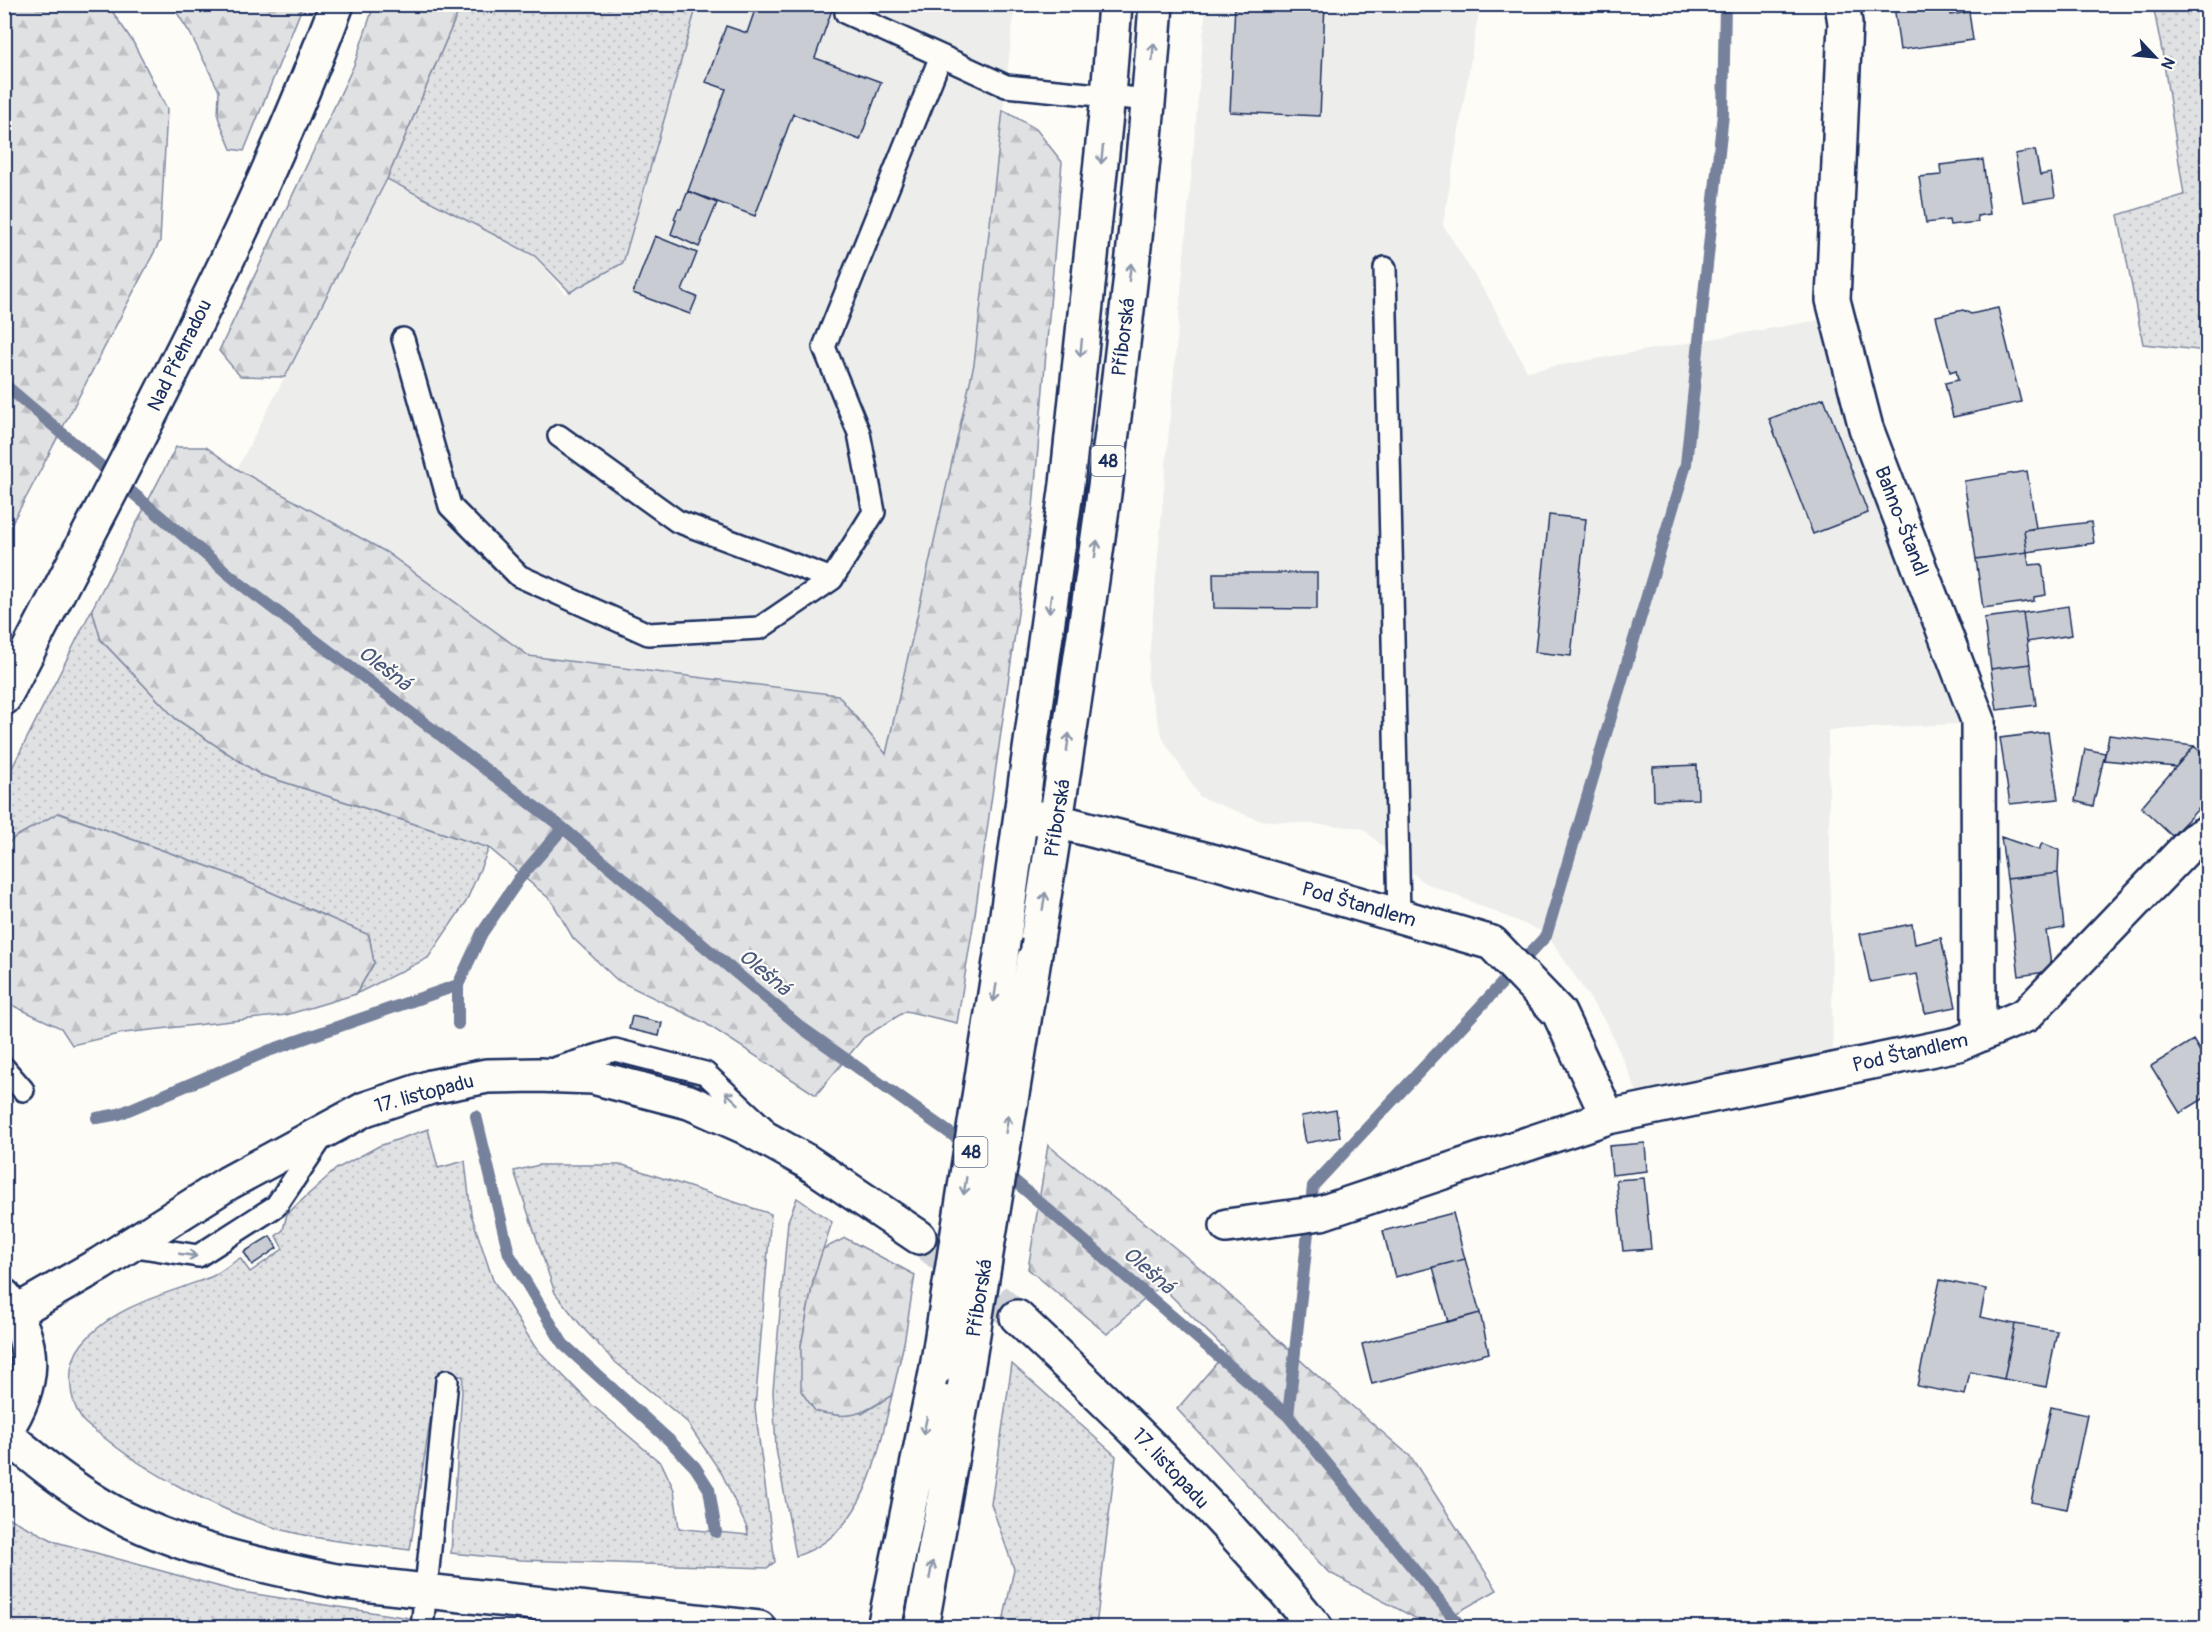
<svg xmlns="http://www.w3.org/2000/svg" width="2212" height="1632" font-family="Pangolin,sans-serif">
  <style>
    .built { fill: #edeeec }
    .grass { fill: url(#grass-dots); stroke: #7e88a0; stroke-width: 1.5 }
    .forest { fill: url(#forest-firs); stroke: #7e88a0; stroke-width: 1.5 }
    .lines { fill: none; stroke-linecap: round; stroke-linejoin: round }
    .stream { stroke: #76819c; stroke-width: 12 }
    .building { fill: #c9ccd3; stroke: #1b2f5e; stroke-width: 1.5 }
    .secondary-tunnel { stroke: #d0d3d8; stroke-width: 33; stroke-dasharray: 33 16; stroke-linecap: butt }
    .service-casing { stroke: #1b2f5e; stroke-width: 26 }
    .minor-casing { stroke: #1b2f5e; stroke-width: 38 }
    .secondary-casing { stroke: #1b2f5e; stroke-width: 38 }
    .primary-casing { stroke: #1b2f5e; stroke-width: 38 }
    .service { stroke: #fdfcf7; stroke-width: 21 }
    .minor { stroke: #fdfcf7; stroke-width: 33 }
    .secondary { stroke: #fdfcf7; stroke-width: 33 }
    .primary { stroke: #fdfcf7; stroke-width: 33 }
    .primary-bridge-casing { stroke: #1b2f5e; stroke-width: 38; stroke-linecap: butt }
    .primary-bridge { stroke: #fdfcf7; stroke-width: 33 }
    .oneway { stroke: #8c96aa }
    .labels { text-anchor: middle; stroke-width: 4.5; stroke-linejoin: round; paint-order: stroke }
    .shield { fill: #fdfcf7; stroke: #5f6c8c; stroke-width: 1.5 }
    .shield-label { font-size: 18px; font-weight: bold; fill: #1b2f5e }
    .street-label { font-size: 20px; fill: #1b2f5e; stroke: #fdfcf7 }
    .water-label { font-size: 21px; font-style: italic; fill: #49587d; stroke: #fdfcf7 }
  </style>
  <defs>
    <pattern id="grass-dots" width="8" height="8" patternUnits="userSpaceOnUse" patternTransform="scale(1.5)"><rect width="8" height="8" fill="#e0e1e3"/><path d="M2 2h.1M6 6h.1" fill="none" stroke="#c0c1c5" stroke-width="1.8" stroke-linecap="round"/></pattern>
    <pattern id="forest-firs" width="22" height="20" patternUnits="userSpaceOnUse" patternTransform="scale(1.5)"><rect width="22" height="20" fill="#e0e1e3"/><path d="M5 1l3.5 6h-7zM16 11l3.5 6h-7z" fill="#c0c1c5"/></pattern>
  </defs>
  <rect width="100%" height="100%" fill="#fdfcf7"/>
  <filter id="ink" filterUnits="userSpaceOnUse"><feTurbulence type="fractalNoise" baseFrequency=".0167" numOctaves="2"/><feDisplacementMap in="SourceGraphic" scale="12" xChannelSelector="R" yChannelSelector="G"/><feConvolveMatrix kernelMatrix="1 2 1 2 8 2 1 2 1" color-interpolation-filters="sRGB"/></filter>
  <g filter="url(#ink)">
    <path class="built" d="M 697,5 L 1015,5 L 974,364 L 886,755 L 838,694 L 529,656 L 386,552 L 237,469 L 387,179 L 535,256 L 566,294 L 623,263 Z
      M 1206,5 L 1480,5 L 1443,225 L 1490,300 L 1527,371 L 1819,320 L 1960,724 L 1828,730 L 1833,1058 L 1639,1096 L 1607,1024 L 1546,933 L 1423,882 L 1362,828 L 1259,820 L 1200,797 L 1163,739 L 1147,682 Z"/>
    <path class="grass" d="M 461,5 L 697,5 L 623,263 L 570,292 L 535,256 L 387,179 Z
      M 2153,5 L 2207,5 L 2207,351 L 2143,344 L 2118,215 L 2184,195 L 2162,51 Z
      M 92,609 L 101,640 L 176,719 L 259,774 L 489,848 L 466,902 L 428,958 L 356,994 L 374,963 L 369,935 L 229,874 L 59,813 L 15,837 L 5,847 L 4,784 Z
      M 428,1129 L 438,1168 L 465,1161 L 471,1214 L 493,1280 L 535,1347 L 592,1405 L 662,1464 L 674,1490 L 679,1528 L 685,1529 L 748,1535 L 747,1528 L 722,1474 L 686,1421 L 614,1361 L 583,1328 L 555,1293 L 514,1171 L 539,1165 L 623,1165 L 771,1214 L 755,1408 L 775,1562 L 767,1568 L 521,1560 L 451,1553 L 463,1376 L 437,1376 L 410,1550 C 366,1544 319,1541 276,1528 C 220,1511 145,1472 101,1435 C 95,1431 88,1426 83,1421 C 68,1400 65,1365 82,1344 C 107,1313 148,1299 183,1287 C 193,1283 204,1280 213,1276 C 222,1271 231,1264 240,1258 L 250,1272 L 283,1249 L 276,1236 L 283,1230 L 287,1214 L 336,1169 L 379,1146 Z
      M 797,1198 L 832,1222 L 814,1277 L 801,1346 L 862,1414 L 892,1395 C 877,1457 865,1535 796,1556 L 776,1449 L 773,1391 L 788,1221 Z
      M 1012,1364 L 1116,1456 L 1096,1627 L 1002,1627 L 1014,1569 L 991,1504 Z
      M 5,1516 L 56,1542 L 235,1591 L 467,1627 L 5,1628 Z"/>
    <path class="forest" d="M 5,4 L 108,5 L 133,42 L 167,109 L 160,241 L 27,496 L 5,535 Z
      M 172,5 L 303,5 L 244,151 L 231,149 L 218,117 L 219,91 L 190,33 Z
      M 374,5 L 461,5 L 387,179 L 285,377 L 240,376 L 219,351 L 354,65 Z
      M 1003,110 L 1036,129 L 1062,162 L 1033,508 L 975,914 L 957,1023 L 906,1011 L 864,1037 L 816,1095 L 705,1023 L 617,980 L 573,938 L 551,900 L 489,848 L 259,774 L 176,719 L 101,640 L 92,609 L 176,447 L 206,447 L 237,469 L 386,552 L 529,656 L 838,695 L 886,754 L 974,364 Z
      M 58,813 L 229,874 L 369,935 L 374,963 L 356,994 L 286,1015 L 124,1033 L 72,1045 L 61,1028 L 5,1002 L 5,847 L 15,837 Z
      M 1048,1145 L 1200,1268 L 1323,1381 L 1411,1457 L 1497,1590 L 1432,1627 L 1328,1572 L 1177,1409 L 1227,1351 L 1160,1285 L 1107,1334 L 1028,1269 Z
      M 845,1238 L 915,1275 L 904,1343 L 892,1395 C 861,1414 852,1421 815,1411 L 801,1391 L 801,1346 L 814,1277 L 823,1249 Z"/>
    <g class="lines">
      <path class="stream" d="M 4,384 L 238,582 L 563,828 L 802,1028 L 968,1146
        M 458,1024 L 458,985 L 482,933 L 519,879 L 563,828
        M 476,1116 L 509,1254 L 563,1344 L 669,1440 L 695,1467 L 709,1489 L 716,1532
        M 97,1118 L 119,1114 L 268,1051 L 458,985
        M 1002,1170 L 1288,1416 L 1462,1628
        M 1288,1416 L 1313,1186 L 1546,936 L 1686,464 L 1723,114 L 1725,4"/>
    </g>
    <path class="building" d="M 757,4 L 834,4 L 815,58 L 881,82 L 860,140 L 793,114 L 755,216 L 688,191 L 726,89 L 706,82 L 726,26 L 747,33 Z
      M 1235,4 L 1325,4 L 1320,116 L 1230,112 Z
      M 1950,4 L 1951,15 L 1969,12 L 1973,40 L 1900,50 L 1894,5 Z
      M 2035,150 L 2040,175 L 2051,173 L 2055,197 L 2023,202 L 2015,154 Z
      M 1983,160 L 1990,214 L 1977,216 L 1978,222 L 1950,225 L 1949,220 L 1926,223 L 1919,177 L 1941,175 L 1940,165 Z
      M 688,191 L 717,203 L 699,247 L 671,234 L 676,220 L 674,219 L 678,209 L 681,209 Z
      M 655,236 L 697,253 L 682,291 L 697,297 L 690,314 L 633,293 Z
      M 1998,308 L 2021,402 L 1953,417 L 1945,383 L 1958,380 L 1956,370 L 1950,372 L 1936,316 L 1963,310 L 1971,314 Z
      M 1824,398 L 1868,513 L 1813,534 L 1769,419 Z
      M 2027,471 L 2036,528 L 2024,530 L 2027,552 L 1976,559 L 1964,481 Z
      M 1549,515 L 1586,519 L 1571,656 L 1535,652 Z
      M 2091,522 L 2094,543 L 2027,552 L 2024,530 Z
      M 2027,552 L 2029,565 L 2042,564 L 2046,595 L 2034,597 L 2034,601 L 1983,608 L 1976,559 Z
      M 1213,573 L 1317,573 L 1317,609 L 1214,608 Z
      M 2068,606 L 2072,635 L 2027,642 L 2023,613 Z
      M 2023,613 L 2030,664 L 1991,669 L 1984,618 Z
      M 2030,664 L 2036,705 L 1997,710 L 1991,669 Z
      M 2048,732 L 2058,799 L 2010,804 L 2000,738 Z
      M 2109,735 L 2194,746 L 2176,767 L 2104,760 Z
      M 2194,746 L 2208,759 L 2208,799 L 2172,836 L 2141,807 Z
      M 2085,749 L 2105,753 L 2093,806 L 2075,801 Z
      M 1697,765 L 1698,799 L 1654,800 L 1653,767 Z
      M 2001,837 L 2039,850 L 2042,843 L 2059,850 L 2058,873 L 2007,879 Z
      M 2058,873 L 2064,928 L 2046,931 L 2052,971 L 2019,976 L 2007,879 Z
      M 1912,924 L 1915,944 L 1941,938 L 1956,1007 L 1925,1013 L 1917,974 L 1870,982 L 1860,934 Z
      M 632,1016 L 662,1023 L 659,1036 L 629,1029 Z
      M 2193,1040 L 2204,1058 L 2208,1056 L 2208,1096 L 2180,1113 L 2151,1066 Z
      M 1336,1110 L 1340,1137 L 1306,1143 L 1301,1116 Z
      M 1645,1143 L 1647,1171 L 1612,1175 L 1609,1146 Z
      M 1644,1178 L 1651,1249 L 1623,1251 L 1616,1180 Z
      M 1453,1213 L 1465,1259 L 1395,1277 L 1383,1231 Z
      M 270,1236 L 277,1248 L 252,1265 L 244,1252 Z
      M 1465,1259 L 1480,1313 L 1448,1322 L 1433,1267 Z
      M 1940,1280 L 1986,1289 L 1980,1317 L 2015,1324 L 2004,1379 L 1970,1372 L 1965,1395 L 1917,1386 Z
      M 1480,1313 L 1489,1353 L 1372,1384 L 1362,1344 Z
      M 2015,1324 L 2057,1331 L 2046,1387 L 2004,1379 Z
      M 2051,1407 L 2087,1415 L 2067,1509 L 2031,1502 Z"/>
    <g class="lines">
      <path class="secondary-tunnel" d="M 919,1237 L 1017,1317"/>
      <defs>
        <path id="service" d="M 846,13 L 941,56
          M 1385,268 L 1399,916
          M 403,339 L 450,506 L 519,576 L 648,634 L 760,628 L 832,579 L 874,512 L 859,433 L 824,347 L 941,56 L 1006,86 L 1149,100
          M 559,436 L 677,521 L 832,579
          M 4,1068 L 23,1090
          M 557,1068 L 615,1050 L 705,1073 L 763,1127
          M 130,1245 L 198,1256 L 276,1206 L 323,1136
          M 422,1628 L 447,1381"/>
        <path id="minor" d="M 1842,4 L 1845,23 L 1833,300 L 1866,428 L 1978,720 L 1979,1035
          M 4,698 C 120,469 247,245 337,4
          M 1027,816 L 1057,821 L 1215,862 L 1492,943 L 1559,1013 L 1608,1117
          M 1227,1226 L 1321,1213 L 1608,1117 L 1958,1044 L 2026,1015 L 2194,840 L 2208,832"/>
        <path id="secondary" d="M 4,1296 C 38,1343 36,1385 4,1433 C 40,1464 78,1494 120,1516 C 187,1550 263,1566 336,1581 L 759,1628
          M 16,1312 L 100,1264 L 228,1183 L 365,1109 L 431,1087 L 487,1076 L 537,1075 L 593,1077 L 689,1102 L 745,1127 L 806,1161 L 919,1237
          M 1017,1317 C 1122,1416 1225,1516 1316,1628"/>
        <path id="primary" d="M 1004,936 L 1067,484 L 1108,96 L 1115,4
          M 1034,959 C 1085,642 1133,324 1156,4
          M 884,1628 L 937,1368
          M 921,1628 L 964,1389"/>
      </defs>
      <use href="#service" class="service-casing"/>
      <use href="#minor" class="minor-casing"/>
      <use href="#secondary" class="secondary-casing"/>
      <use href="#primary" class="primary-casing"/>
      <use href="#service" class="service"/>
      <use href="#minor" class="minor"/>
      <use href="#secondary" class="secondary"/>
      <use href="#primary" class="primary"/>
      <defs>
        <path id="primary-bridge" d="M 937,1368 L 1004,936
          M 964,1389 L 1034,959"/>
      </defs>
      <use href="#primary-bridge" class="primary-bridge-casing"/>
      <use href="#primary-bridge" class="primary-bridge"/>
    </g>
    <defs><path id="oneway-shaft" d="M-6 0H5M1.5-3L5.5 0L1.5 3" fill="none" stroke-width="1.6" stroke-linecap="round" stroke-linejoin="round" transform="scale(1.5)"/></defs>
    <g class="oneway">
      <use href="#oneway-shaft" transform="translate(1153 52) rotate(-86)"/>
      <use href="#oneway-shaft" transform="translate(1102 155) rotate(96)"/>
      <use href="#oneway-shaft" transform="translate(1130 272) rotate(-83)"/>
      <use href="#oneway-shaft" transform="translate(1081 348) rotate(96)"/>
      <use href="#oneway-shaft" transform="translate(1096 549) rotate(-82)"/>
      <use href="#oneway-shaft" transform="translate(1050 604) rotate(98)"/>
      <use href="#oneway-shaft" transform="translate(1068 742) rotate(-82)"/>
      <use href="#oneway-shaft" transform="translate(1044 901) rotate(-81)"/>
      <use href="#oneway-shaft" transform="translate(995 993) rotate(99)"/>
      <use href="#oneway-shaft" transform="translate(732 1098) rotate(-137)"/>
      <use href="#oneway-shaft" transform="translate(1007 1124) rotate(-81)"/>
      <use href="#oneway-shaft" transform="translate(965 1186) rotate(99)"/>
      <use href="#oneway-shaft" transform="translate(188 1255) rotate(8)"/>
      <use href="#oneway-shaft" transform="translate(925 1426) rotate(102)"/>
      <use href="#oneway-shaft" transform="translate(931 1570) rotate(-80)"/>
    </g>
  </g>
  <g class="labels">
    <g class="shield">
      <rect x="1091.5" y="446" width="33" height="30" rx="4.5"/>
      <rect x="954.5" y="1137" width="33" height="30" rx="4.5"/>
    </g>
    <g class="shield-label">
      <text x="1108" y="467">48</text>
      <text x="971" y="1158">48</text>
    </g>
    <g class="street-label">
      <text transform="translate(1123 337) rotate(-83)" y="7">Příborská</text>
      <text transform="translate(179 355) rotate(-64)" y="7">Nad Přehradou</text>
      <text transform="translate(1902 521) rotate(69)" y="7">Bahno-Štandl</text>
      <text transform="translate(1057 818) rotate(-81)" y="7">Příborská</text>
      <text transform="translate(1359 904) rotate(16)" y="7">Pod Štandlem</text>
      <text transform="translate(1910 1052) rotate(-13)" y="7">Pod Štandlem</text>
      <text transform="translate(424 1093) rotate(-15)" y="7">17. listopadu</text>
      <text transform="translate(979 1298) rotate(-81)" y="7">Příborská</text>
      <text transform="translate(1171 1468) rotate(47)" y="7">17. listopadu</text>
    </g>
    <g class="water-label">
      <text transform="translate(385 668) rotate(37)" y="7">Olešná</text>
      <text transform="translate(765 972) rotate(40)" y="7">Olešná</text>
      <text transform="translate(1149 1270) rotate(41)" y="7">Olešná</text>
    </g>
  </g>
  <rect width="2212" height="1632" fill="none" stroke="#fdfcf7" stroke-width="24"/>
  <rect x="12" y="12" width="2188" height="1608" fill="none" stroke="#1b2f5e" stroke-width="2" filter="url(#ink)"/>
  <g transform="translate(2155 57) rotate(116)" stroke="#fdfcf7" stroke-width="4.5" paint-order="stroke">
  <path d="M0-4.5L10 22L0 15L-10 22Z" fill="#1b2f5e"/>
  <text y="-9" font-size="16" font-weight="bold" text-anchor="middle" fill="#1b2f5e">N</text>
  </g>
</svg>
